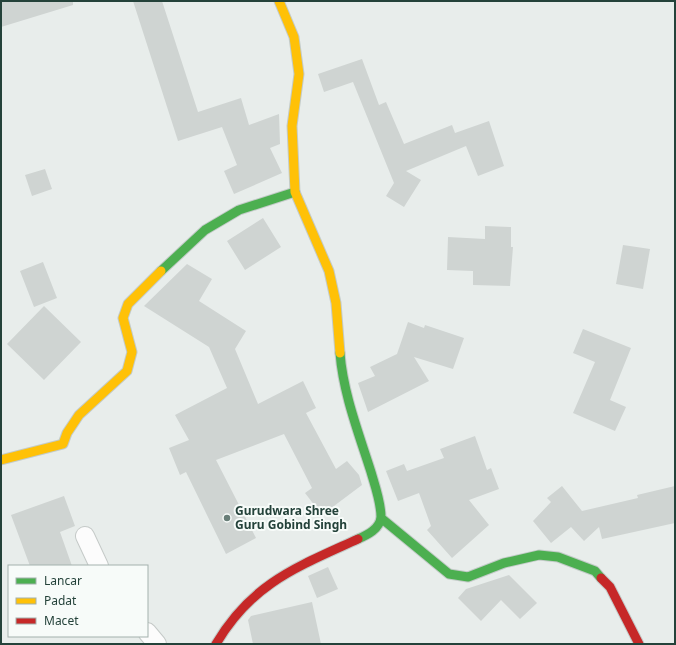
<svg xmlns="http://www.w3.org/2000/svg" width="676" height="645" font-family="'Noto Sans',sans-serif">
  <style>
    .building { fill: #cfd4d2 }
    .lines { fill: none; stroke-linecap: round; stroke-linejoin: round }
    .street-casing { stroke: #c5cac8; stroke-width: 20 }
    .fast-casing { stroke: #c3cbc8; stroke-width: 11 }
    .slow-casing { stroke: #c3cbc8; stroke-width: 11 }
    .jam-casing { stroke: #c3cbc8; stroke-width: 11 }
    .street { stroke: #fcfcfc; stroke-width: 18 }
    .fast { stroke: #4caf50; stroke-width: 9 }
    .slow { stroke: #ffc107; stroke-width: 9 }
    .jam { stroke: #c62828; stroke-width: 9 }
    .poi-dot { fill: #697e78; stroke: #f7fbf9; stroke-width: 1.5 }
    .labels { text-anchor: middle; stroke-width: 4; stroke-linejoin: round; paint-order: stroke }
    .poi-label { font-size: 12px; font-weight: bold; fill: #24423a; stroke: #f7fbf9; text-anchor: start }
  </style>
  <rect width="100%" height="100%" fill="#e8edeb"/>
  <path class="building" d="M 1,1 L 73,1 L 73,5 L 1,27 Z
    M 133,1 L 162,1 L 198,112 L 241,98 L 249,125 L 279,114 L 280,144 L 270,148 L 282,173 L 234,194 L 224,171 L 237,165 L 222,127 L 178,141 Z
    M 362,59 L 379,105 L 386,102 L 404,144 L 452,125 L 455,133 L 489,121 L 504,166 L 478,176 L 466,146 L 406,171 L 421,180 L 404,207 L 386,196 L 394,183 L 353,82 L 324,92 L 318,74 Z
    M 45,169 L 52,189 L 32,196 L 25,175 Z
    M 263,218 L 281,247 L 245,270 L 227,241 Z
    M 485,226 L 511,227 L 511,247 L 513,247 L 510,286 L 473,285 L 473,271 L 447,270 L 448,237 L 485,239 Z
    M 623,245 L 650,249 L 643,289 L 616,284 Z
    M 43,262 L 57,298 L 34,307 L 20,271 Z
    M 187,264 L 212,279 L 199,301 L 246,331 L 235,349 L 258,404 L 303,381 L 316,408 L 306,413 L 336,469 L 347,461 L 359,475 L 362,485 L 322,515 L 305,493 L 312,488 L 284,434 L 216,460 L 256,538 L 226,554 L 186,472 L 180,475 L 169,448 L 189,440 L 175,415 L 227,388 L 209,347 L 144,306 Z
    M 44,306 L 81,342 L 44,380 L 7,344 Z
    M 408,322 L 424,328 L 425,325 L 464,338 L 453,369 L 414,357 L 429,381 L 368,412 L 358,383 L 375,376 L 370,367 L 397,354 Z
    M 583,329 L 631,348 L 610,400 L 626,407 L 615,431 L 573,413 L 595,362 L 573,353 Z
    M 475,436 L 487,470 L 491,468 L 499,489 L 469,500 L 489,525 L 452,558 L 427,530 L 431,526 L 419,493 L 398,501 L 386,471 L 404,464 L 407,471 L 444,458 L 440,449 Z
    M 562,486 L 582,511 L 638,498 L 637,495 L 675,486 L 675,523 L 602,539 L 599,527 L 584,541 L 571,527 L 551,543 L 533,521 L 551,502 L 547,498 Z
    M 64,496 L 75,526 L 60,532 L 72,566 L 30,566 L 11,515 Z
    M 328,567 L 338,589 L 317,598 L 308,576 Z
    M 509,575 L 537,603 L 520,619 L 501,600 L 481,621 L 458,598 L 466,589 Z
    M 312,602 L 321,644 L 253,644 L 248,620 L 251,616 Z"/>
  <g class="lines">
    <defs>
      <path id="street" d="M 85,536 L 99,566
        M 147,632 L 157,644"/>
      <path id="fast" d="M 161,271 L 205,230 L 239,210 L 295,192
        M 340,353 C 343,393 359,434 371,472 C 375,486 381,502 381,517 C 380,529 367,535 358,539
        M 381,518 L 449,574 L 468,577 L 504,563 L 539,555 L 558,557 L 595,571 L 601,578"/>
      <path id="slow" d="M 279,1 L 294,37 L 299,74 L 292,126 L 295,192 L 329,271 L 336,303 L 340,353
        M 1,460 L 63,444 L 67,433 L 79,415 L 127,371 L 132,352 L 123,318 L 128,304 L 161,271"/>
      <path id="jam" d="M 601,578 L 610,587 L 639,644
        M 216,644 C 252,583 297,567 358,539"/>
    </defs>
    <use href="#street" class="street-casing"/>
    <use href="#fast" class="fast-casing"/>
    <use href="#slow" class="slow-casing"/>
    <use href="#jam" class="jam-casing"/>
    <use href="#street" class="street"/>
    <use href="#fast" class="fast"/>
    <use href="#slow" class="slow"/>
    <use href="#jam" class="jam"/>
  </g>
  <circle class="poi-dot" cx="227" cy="518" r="4"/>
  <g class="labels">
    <g class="poi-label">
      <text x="235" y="515">Gurudwara Shree<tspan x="235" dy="14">Guru Gobind Singh</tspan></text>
    </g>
  </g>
  <rect width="676" height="645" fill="none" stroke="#24423a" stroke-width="4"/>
  <rect x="8" y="565" width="140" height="72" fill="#f7fbf9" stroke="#a3b1ad"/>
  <rect x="16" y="578" width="20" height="6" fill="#4caf50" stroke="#a3b1ad"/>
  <text x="44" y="585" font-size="12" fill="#24423a">Lancar</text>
  <rect x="16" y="598" width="20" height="6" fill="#ffc107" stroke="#a3b1ad"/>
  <text x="44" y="605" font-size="12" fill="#24423a">Padat</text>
  <rect x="16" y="618" width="20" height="6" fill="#c62828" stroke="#a3b1ad"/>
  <text x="44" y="625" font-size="12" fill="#24423a">Macet</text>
</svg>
